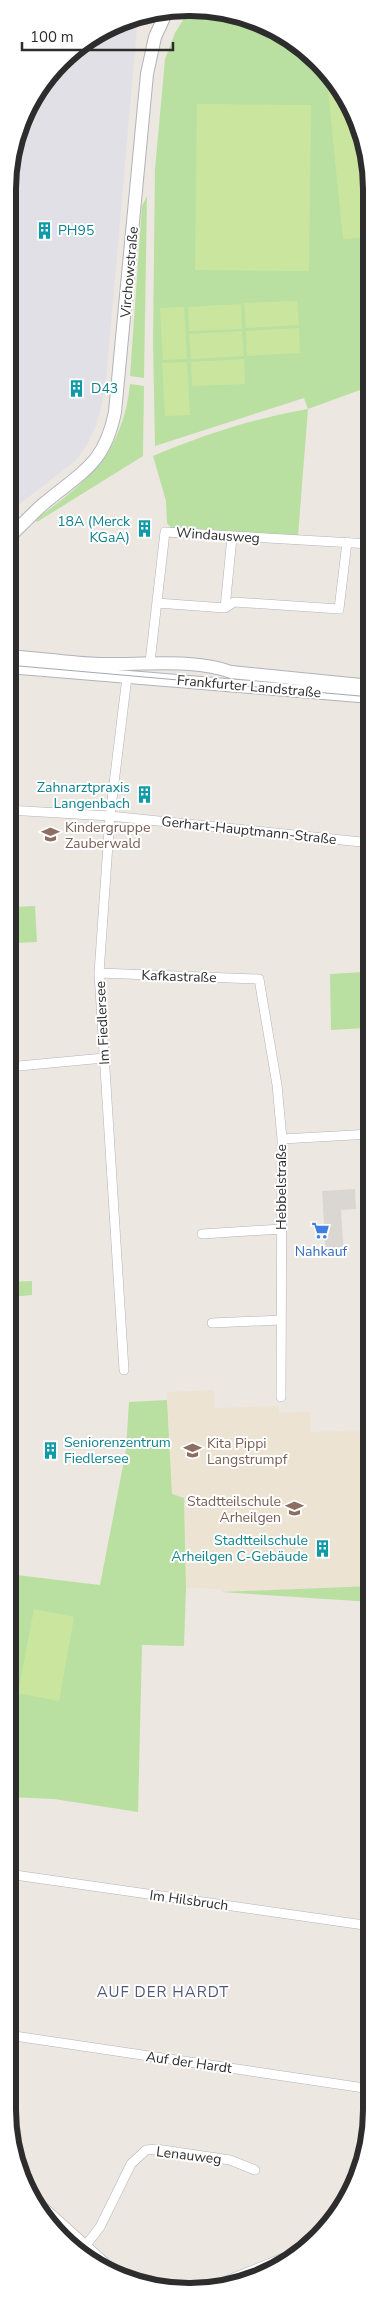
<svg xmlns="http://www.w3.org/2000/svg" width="379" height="2299" font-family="'Nunito Sans',sans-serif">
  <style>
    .industrial { fill: #e2e0e7 }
    .education { fill: #ede3d2 }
    .green { fill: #b9e0a1 }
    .pitch { fill: #cae69e }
    .plaza { fill: #dad7d3 }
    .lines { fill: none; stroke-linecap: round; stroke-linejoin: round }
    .street-casing { stroke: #b1b3bc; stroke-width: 10 }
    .secondary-casing { stroke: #b1b3bc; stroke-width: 14 }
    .street { stroke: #fff; stroke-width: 9 }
    .secondary { stroke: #fff; stroke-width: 12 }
    .tram { stroke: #a3a7b6; stroke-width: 1 }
    .labels { text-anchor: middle; stroke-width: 4; stroke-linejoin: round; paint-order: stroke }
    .culture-label { font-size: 14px; fill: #0d838f; stroke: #fff; text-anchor: start }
    .street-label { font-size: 14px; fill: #2d2d2d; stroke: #fff }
    .education-label { font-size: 14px; fill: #785e54; stroke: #fff; text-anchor: start }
    .shop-label { font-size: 14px; fill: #366cbe; stroke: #fff }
    .neighbourhood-label { font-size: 15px; letter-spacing: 1px; fill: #50597b; stroke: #fff }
    .rim { fill: none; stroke: #2d2d2d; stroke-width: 6 }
  </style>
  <rect width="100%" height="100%" fill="#ede7e1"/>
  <path class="industrial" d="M 138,16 L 106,380 L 101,408 L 95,428 L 87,445 L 75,461 L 8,513 L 8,177 L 26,109 L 70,52 L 131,17 Z"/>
  <path class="education" d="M 214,1390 L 215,1408 L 279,1406 L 279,1413 L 310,1412 L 311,1432 L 371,1430 L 371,1586 L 221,1592 L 221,1589 L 186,1588 L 184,1498 L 172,1495 L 167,1392 Z"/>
  <path class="green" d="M 202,8 L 270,26 L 318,61 L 358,120 L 371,177 L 371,386 L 308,409 L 298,536 L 171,528 L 167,523 L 166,501 L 153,456 C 203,435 255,418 308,409 L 304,398 L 155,446 L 153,341 L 155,169 L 165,59 L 175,33 L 190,9 Z
    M 147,196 L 144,378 L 130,376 L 142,206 Z
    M 130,384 L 144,386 L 143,456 L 37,522 L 35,520 C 87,482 123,453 130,384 Z
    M 35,906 L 37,942 L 14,943 L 13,907 Z
    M 362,972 L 366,1028 L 331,1030 L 330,974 Z
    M 32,1281 L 32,1295 L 11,1297 L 8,1294 L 8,1282 Z
    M 167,1400 L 172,1494 L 184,1498 L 186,1588 L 184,1646 L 142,1645 L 138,1812 L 54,1799 L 8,1797 L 8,1574 L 100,1585 L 126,1450 L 129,1402 Z
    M 371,1586 L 371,1602 L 221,1592 Z"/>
  <path class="pitch" d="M 336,88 L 358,120 L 371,177 L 371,237 L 343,239 L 328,89 Z
    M 197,104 L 311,105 L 309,271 L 195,270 Z
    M 297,301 L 299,325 L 246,328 L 244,303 Z
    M 241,304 L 242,329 L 189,331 L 188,307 Z
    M 184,307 L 187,359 L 163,360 L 160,308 Z
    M 299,328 L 300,353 L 247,356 L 246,331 Z
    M 242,331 L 244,356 L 191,359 L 189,334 Z
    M 244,359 L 245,384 L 192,386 L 191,362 Z
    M 187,362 L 190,415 L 165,416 L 162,363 Z
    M 34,1609 L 74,1617 L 59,1701 L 18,1693 Z"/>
  <path class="plaza" d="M 355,1189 L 356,1209 L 341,1210 L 344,1256 L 326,1257 L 322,1191 Z"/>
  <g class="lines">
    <defs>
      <path id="street" d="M 157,603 L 225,608 L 234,602 L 339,609 L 347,542
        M 225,608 L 232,537
        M 150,662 L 165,532 L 371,544
        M 8,810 L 110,816 L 371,843
        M 99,973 L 259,979 L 277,1085 L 282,1139 L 281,1397
        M 8,1067 L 104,1058
        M 282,1139 L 371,1134
        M 202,1234 L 281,1229
        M 212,1323 L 281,1320
        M 124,1370 L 99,973 L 110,816 L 127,677
        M 8,1874 L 371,1926
        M 8,2035 L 371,2089
        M 34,2198 L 120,2276
        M 86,2245 L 100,2227 L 131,2164 L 146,2150 L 156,2149 L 230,2160 L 255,2170
        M 213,2286 L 303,2250"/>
      <path id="secondary" d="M 8,538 C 19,528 30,516 41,506 C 79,473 104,467 115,412 L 147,74 L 155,37 L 166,13
        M 8,656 C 39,658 70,663 100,664 C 139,665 195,658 231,672 L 371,686
        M 8,667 L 371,697"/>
    </defs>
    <use href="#street" class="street-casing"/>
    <use href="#secondary" class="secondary-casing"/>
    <use href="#street" class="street"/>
    <use href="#secondary" class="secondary"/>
    <path class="tram" d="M 8,665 L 371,697"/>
  </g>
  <defs>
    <symbol id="building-bare" viewBox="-9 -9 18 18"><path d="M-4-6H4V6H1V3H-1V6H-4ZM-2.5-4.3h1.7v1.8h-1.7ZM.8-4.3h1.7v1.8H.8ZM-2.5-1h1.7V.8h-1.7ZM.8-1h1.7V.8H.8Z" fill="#0f9aa8" stroke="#fff" stroke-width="2.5" paint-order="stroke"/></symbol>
    <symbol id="school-bare" viewBox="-9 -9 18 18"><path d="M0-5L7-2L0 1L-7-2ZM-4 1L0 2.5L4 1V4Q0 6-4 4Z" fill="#8d6e63" stroke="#fff" stroke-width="2.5" paint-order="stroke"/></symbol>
    <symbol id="supermarket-bare" viewBox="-9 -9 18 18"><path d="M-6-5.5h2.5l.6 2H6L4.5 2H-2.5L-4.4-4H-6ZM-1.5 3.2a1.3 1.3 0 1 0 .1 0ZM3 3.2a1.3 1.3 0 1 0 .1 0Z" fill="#3f7fe0" stroke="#fff" stroke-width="2.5" paint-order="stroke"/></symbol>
  </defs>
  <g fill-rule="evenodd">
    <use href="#building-bare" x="32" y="218" width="25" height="25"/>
    <use href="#building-bare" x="64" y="376" width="25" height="25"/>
    <use href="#building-bare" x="132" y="516" width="25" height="25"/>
    <use href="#building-bare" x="132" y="782" width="25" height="25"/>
    <use href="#school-bare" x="38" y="822" width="25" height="25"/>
    <use href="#supermarket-bare" x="308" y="1218" width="25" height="25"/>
    <use href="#building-bare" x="38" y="1438" width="25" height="25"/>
    <use href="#school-bare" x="180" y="1438" width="25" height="25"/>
    <use href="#school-bare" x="282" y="1496" width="25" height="25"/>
    <use href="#building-bare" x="310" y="1536" width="25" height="25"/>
  </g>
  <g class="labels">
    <g class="culture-label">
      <text x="58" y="235">PH95</text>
      <text x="91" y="393">D43</text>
      <text x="130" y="526" text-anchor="end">18A (Merck<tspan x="130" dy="16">KGaA)</tspan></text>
      <text x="130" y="792" text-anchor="end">Zahnarztpraxis<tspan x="130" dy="16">Langenbach</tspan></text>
      <text x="64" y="1447">Seniorenzentrum<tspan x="64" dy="16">Fiedlersee</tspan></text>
      <text x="308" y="1545" text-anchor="end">Stadtteilschule<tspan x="308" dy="16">Arheilgen C-Gebäude</tspan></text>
    </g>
    <g class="street-label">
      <text transform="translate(129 272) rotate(-85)" y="5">Virchowstraße</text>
      <text transform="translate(218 535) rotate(4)" y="5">Windausweg</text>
      <text transform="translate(249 686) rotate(5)" y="5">Frankfurter Landstraße</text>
      <text transform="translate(249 830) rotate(6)" y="5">Gerhart-Hauptmann-Straße</text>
      <text transform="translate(179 976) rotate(2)" y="5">Kafkastraße</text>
      <text transform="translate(102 1023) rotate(-93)" y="5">Im Fiedlersee</text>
      <text transform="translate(281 1187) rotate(-90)" y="5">Hebbelstraße</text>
      <text transform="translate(189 1900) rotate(8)" y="5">Im Hilsbruch</text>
      <text transform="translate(189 2062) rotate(8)" y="5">Auf der Hardt</text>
      <text transform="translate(189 2155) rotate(7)" y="5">Lenauweg</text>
    </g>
    <g class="education-label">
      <text x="65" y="832">Kindergruppe<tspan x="65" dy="16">Zauberwald</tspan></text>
      <text x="207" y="1448">Kita Pippi<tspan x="207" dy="16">Langstrumpf</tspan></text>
      <text x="281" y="1506" text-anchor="end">Stadtteilschule<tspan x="281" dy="16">Arheilgen</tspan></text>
    </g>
    <g class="shop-label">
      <text x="321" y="1256">Nahkauf</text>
    </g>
    <g class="neighbourhood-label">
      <text x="163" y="1997">AUF DER HARDT</text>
    </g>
  </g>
  <path d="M0 0H379V2299H0ZM189 16H190A173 173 0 0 1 363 189V2110A173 173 0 0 1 190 2283H189A173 173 0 0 1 16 2110V189A173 173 0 0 1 189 16Z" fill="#fff" fill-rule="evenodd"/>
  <path class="rim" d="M189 16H190A173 173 0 0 1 363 189V2110A173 173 0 0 1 190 2283H189A173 173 0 0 1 16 2110V189A173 173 0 0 1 189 16Z"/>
  <path d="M22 42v8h151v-8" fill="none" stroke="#2d2d2d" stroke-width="2.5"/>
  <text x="30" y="42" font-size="15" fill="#2d2d2d" stroke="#ffffff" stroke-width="4" paint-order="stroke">100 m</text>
</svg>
